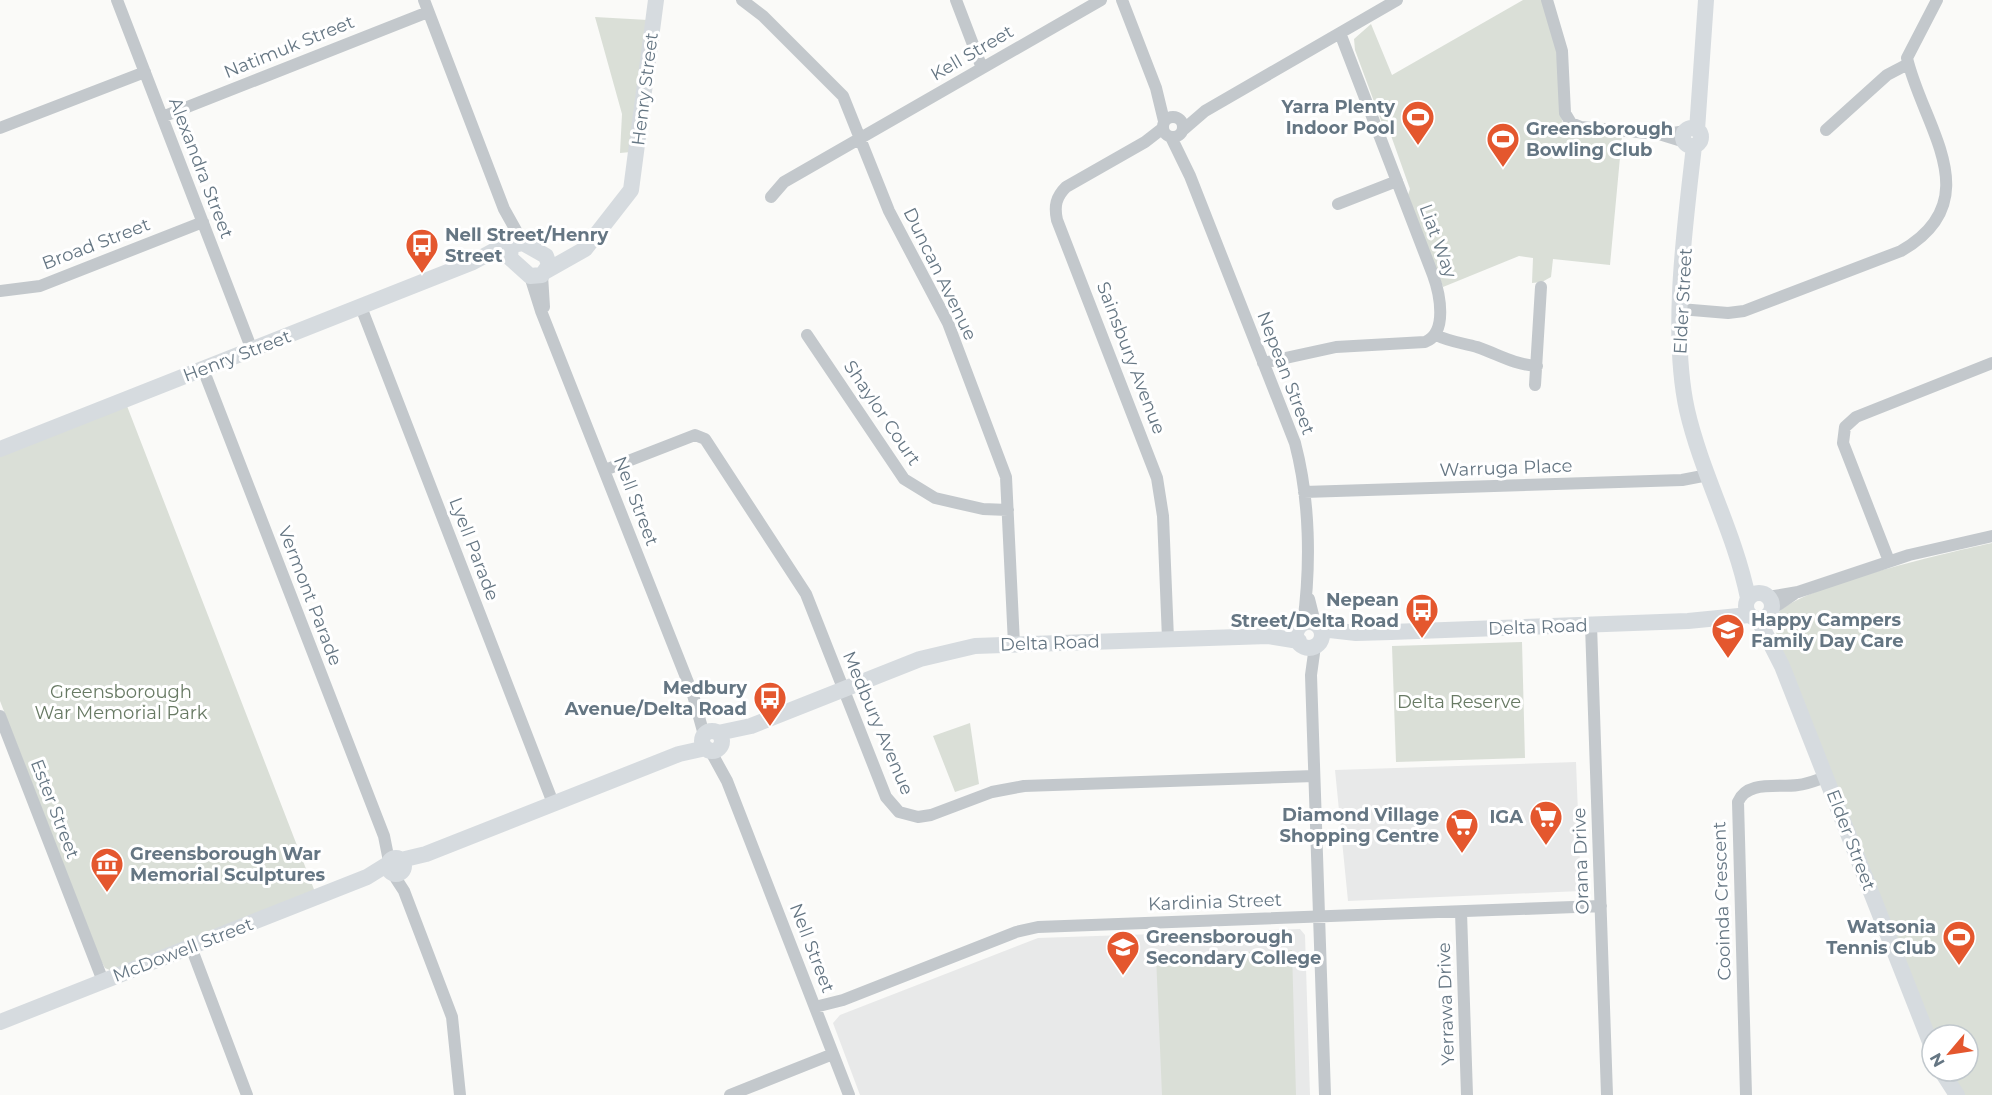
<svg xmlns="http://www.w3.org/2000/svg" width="1992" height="1095" font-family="Montserrat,sans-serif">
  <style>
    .built { fill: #e8e9e9 }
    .green { fill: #dadfd7 }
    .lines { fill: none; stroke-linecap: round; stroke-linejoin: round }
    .street { stroke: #c3c8cc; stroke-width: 12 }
    .secondary { stroke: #d6dbdf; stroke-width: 16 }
    .labels { text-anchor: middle; stroke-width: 6; stroke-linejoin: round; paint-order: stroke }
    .street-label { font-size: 18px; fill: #657683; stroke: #fff }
    .poi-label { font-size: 18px; font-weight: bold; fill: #657683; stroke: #fff; text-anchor: end }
    .park-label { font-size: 18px; fill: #687a64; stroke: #fff }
  </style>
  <rect width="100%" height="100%" fill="#fafaf8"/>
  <path class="built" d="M 1576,762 L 1581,891 L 1348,901 L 1335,770 Z
    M 1300,929 L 1305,935 L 1310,1095 L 860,1095 L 833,1023 L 840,1015 L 1038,938 Z"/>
  <path class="green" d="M 1523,0 L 1542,0 L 1556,46 L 1562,121 C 1576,138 1602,135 1622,136 L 1610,265 L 1553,259 L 1551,277 L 1542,282 L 1532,283 L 1533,258 L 1519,256 L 1443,287 L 1408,195 L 1410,189 L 1389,130 L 1383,126 L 1355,50 L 1354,39 L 1371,24 L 1392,75 Z
    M 595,17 L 648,20 L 631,152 L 620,153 L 622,114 Z
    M 127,406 L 315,892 L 112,971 L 105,968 L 101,961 L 0,701 L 0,456 Z
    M 1992,543 L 1992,1095 L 1961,1095 L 1949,1071 L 1968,1071 L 1968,1035 L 1935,1035 L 1793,674 C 1787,659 1771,633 1776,617 C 1785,589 1959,550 1992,543 Z
    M 1522,642 L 1525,758 L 1396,762 L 1392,646 Z
    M 970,723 L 979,784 L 955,792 L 933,736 Z
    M 1292,950 L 1296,1095 L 1162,1095 L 1156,956 Z"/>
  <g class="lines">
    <path class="street" d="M 117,0 L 252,350
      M 424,0 L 504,209 L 523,243
      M 742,0 L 763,16 L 843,96 L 889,211 L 948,323 L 1006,477 L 1014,644
      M 956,0 L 982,68
      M 1122,0 L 1156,88 L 1164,121
      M 1547,0 L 1562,51 L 1565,113 L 1571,123 L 1581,127 L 1659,134 L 1685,142
      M1163 127a10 10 0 1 1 20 0a10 10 0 1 1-20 0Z
      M 162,117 L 428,12
      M 0,128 L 145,72
      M 1163,128 L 1145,142 L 1066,187 C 1056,197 1054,206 1057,220 L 1157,478 L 1163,516 L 1168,639
      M 1183,130 L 1205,111 L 1397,0
      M 1826,130 L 1887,75 L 1908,64
      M 1666,134 L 1686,131
      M 1171,137 L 1190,176 L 1295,443 C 1310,500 1311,565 1303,624
      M 771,197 L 784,182 L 1101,0
      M 1338,204 L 1397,181
      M 542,275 L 544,307
      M 530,276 L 541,311 L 693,695 L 704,735
      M 0,291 L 40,286 L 203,222
      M 361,307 L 553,803
      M 1680,309 L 1728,313 L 1744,311 L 1901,251 C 1990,200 1923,127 1907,58 L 1937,0
      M 807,335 L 904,479 L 935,498 L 983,509 L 1008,510
      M 1436,335 C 1450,342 1463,343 1477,347 C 1500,355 1512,364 1537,366
      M 1263,363 L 1336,347 L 1425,342 C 1448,333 1440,294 1433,275 L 1340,33
      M 203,369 L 384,836 L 389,861
      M 1535,385 L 1541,287
      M 605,470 L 695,435 L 705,439 L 806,594 L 886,797 L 899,812 L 918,817 L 931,815 L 992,792 L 1024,786 L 1314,776
      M 1304,492 L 1682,480 L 1708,475
      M 1889,561 L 1843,443 L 1845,427 L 1856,417 L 1992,363
      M 1768,597 L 1798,592 L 1909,555 L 1992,536
      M 1309,599 L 1315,623
      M 1772,609 L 1794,594
      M 1591,625 L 1607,1095
      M 1315,646 L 1311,675 L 1325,1095
      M 0,716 L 103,981
      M 710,750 L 727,781 L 849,1095
      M 393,874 L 404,891 L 452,1017 L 460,1095
      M 1461,912 L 1467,1095
      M 191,947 L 247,1095
      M 815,1007 L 843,1000 L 1016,932 L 1038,927 L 1601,906
      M 730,1095 L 833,1054
      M 1746,1095 L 1738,802 C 1747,780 1778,788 1798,785 C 1808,784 1817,780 1826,777"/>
    <path class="secondary" d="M1683 137a9 9 0 1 1 18 0a9 9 0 1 1-18 0Z
      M 1697,130 L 1706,0
      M 1694,146 C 1685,226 1670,332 1687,410 C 1702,475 1735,533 1748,598
      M 523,243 L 546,256 L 549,265 L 542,275 L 530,276 L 510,258 L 511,245 Z
      M 546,271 L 585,249 L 631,190 L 656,0
      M 0,449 L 473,262 L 499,248 L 511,245
      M1746 606a13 13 0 1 1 26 0a13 13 0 1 1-26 0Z
      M 1758,619 L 1782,666 L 1932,1047
      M1296 635a13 13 0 1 1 26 0a13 13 0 1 1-26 0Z
      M 1321,629 L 1356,633 L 1391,632 L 1688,621 L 1749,615
      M702 741a10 10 0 1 1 20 0a10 10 0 1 1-20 0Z
      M 718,733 L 751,726 L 920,659 L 975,646 L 1268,636 L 1299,641
      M388 866a8 8 0 1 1 16 0a8 8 0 1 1-16 0Z
      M 401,860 L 426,854 L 679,754 L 706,748
      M 0,1022 L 367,877 L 388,864
      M 1942,1072 L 1957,1095"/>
  </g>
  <defs>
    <symbol id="stadium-pin" viewBox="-11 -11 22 30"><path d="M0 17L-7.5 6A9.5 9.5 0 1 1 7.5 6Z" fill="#e4572e" stroke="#fff"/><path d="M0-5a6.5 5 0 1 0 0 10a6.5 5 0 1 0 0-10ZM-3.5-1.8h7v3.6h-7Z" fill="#fff"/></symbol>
    <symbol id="bus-pin" viewBox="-11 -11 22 30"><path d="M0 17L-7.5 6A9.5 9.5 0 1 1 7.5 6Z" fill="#e4572e" stroke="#fff"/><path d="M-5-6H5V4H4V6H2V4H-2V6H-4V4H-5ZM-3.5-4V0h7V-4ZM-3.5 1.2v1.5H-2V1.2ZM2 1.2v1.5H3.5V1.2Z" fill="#fff"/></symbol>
    <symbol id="school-pin" viewBox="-11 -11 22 30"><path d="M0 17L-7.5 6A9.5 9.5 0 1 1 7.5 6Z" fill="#e4572e" stroke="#fff"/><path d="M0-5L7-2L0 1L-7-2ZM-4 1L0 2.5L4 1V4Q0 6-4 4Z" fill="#fff"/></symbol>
    <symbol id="supermarket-pin" viewBox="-11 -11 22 30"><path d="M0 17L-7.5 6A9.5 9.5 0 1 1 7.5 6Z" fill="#e4572e" stroke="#fff"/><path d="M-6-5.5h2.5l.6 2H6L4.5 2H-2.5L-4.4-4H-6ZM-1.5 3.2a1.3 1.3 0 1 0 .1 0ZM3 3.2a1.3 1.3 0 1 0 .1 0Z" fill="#fff"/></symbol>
    <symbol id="museum-pin" viewBox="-11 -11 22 30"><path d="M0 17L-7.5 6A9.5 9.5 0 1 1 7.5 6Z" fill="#e4572e" stroke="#fff"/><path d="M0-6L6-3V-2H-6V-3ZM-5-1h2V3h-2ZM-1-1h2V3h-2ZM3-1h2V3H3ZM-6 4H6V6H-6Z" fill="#fff"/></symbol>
  </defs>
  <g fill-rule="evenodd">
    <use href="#stadium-pin" x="1399" y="98" width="38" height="52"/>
    <use href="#stadium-pin" x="1484" y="120" width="38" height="52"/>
    <use href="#bus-pin" x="403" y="226" width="38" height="52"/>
    <use href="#bus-pin" x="1403" y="591" width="38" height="52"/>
    <use href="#school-pin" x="1709" y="611" width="38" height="52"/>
    <use href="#bus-pin" x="751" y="679" width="38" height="52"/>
    <use href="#supermarket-pin" x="1527" y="798" width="38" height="52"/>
    <use href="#supermarket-pin" x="1443" y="806" width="38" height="52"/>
    <use href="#museum-pin" x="88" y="845" width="38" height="52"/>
    <use href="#stadium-pin" x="1940" y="918" width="38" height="52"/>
    <use href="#school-pin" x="1104" y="928" width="38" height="52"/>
  </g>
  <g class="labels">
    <g class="street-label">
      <text transform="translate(289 47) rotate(-22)" y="6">Natimuk Street</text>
      <text transform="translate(972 53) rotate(-30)" y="6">Kell Street</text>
      <text transform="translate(645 89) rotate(-83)" y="6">Henry Street</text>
      <text transform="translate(201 168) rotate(69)" y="6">Alexandra Street</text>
      <text transform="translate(1438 241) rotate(70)" y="6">Liat Way</text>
      <text transform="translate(96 244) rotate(-21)" y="6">Broad Street</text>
      <text transform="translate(940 274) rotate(64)" y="6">Duncan Avenue</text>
      <text transform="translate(1683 301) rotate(-87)" y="6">Elder Street</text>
      <text transform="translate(237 356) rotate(-21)" y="6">Henry Street</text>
      <text transform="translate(1131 358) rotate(69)" y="6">Sainsbury Avenue</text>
      <text transform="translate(1286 373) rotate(69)" y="6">Nepean Street</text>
      <text transform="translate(882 413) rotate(56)" y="6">Shaylor Court</text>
      <text transform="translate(1506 468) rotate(-2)" y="6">Warruga Place</text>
      <text transform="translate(636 501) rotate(69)" y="6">Nell Street</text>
      <text transform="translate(474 549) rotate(69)" y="6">Lyell Parade</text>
      <text transform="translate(310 596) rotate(69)" y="6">Vermont Parade</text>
      <text transform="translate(1538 627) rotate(-2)" y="6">Delta Road</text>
      <text transform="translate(1050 643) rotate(-2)" y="6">Delta Road</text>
      <text transform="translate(878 723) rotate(67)" y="6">Medbury Avenue</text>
      <text transform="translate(55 809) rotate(69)" y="6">Ester Street</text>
      <text transform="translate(1851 840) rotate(69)" y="6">Elder Street</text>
      <text transform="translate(1581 861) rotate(-92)" y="6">Orana Drive</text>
      <text transform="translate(1722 901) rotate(-92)" y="6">Cooinda Crescent</text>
      <text transform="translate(1215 902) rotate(-2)" y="6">Kardinia Street</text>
      <text transform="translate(812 948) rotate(69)" y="6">Nell Street</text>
      <text transform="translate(183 950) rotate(-21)" y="6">McDowell Street</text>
      <text transform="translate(1446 1004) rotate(-92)" y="6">Yerrawa Drive</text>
    </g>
    <g class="poi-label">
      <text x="1395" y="113">Yarra Plenty<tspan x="1395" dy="21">Indoor Pool</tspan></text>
      <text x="1526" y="135" text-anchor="start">Greensborough<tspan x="1526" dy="21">Bowling Club</tspan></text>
      <text x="445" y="241" text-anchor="start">Nell Street/Henry<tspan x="445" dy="21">Street</tspan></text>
      <text x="1399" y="606">Nepean<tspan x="1399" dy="21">Street/Delta Road</tspan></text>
      <text x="1751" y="626" text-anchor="start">Happy Campers<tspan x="1751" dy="21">Family Day Care</tspan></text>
      <text x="747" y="694">Medbury<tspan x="747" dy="21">Avenue/Delta Road</tspan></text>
      <text x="1439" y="821">Diamond Village<tspan x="1439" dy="21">Shopping Centre</tspan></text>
      <text x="1523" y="823">IGA</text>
      <text x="130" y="860" text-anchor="start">Greensborough War<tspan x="130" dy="21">Memorial Sculptures</tspan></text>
      <text x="1936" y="933">Watsonia<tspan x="1936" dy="21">Tennis Club</tspan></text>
      <text x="1146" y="943" text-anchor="start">Greensborough<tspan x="1146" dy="21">Secondary College</tspan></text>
    </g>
    <g class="park-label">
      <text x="121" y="698">Greensborough<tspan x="121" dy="21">War Memorial Park</tspan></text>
      <text x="1459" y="708">Delta Reserve</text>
    </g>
  </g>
  <g transform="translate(1950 1053) rotate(241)"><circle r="28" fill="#ffffff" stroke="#c1c8cd" stroke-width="1.5"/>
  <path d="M0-4.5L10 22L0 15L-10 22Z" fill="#e4572e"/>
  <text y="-9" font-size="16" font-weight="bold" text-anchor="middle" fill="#657683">N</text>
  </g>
</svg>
